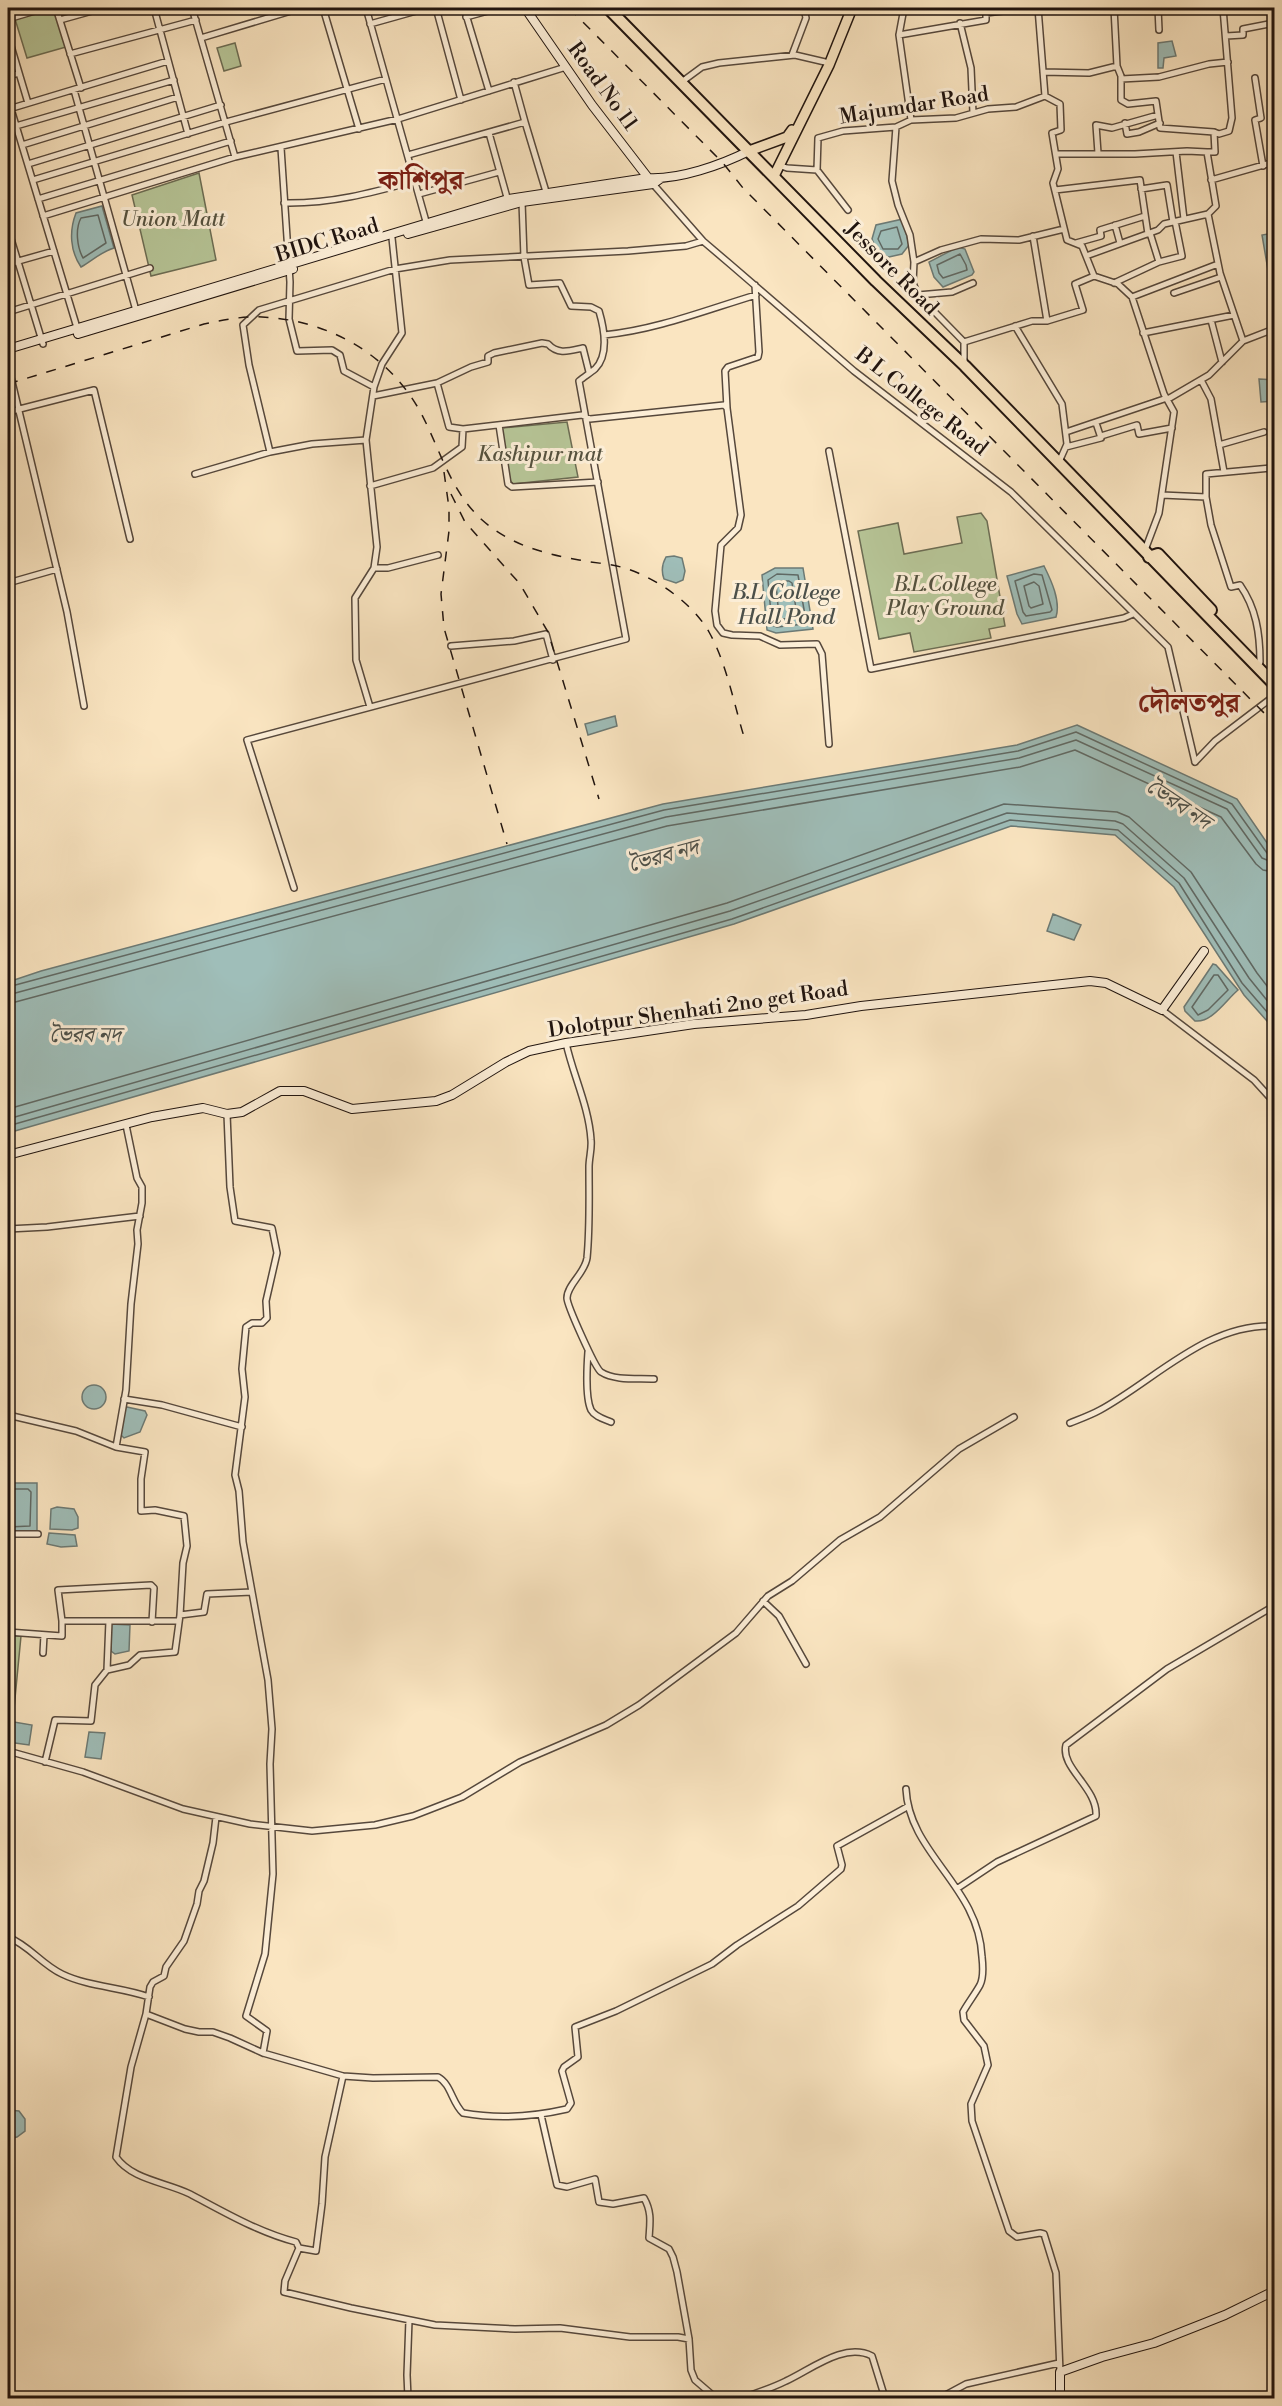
<svg xmlns="http://www.w3.org/2000/svg" width="1282" height="2406" font-family="'Libre Bodoni','Noto Serif Bengali',serif">
  <style>
    .green { fill: #b7c698; stroke: #6c6d54; stroke-width: 1.5 }
    .water { fill: #9fbeb9; stroke: #6c7a75; stroke-width: 1.5 }
    .lines { fill: none; stroke-linecap: round; stroke-linejoin: round }
    .shore { stroke: #606964; stroke-width: 1.5 }
    .street-casing { stroke: #56483c; stroke-width: 8 }
    .secondary-casing { stroke: #20140f; stroke-width: 10 }
    .primary-casing { stroke: #20140f; stroke-width: 12 }
    .highway-casing { stroke: #20140f; stroke-width: 14 }
    .street { stroke: #fceed7; stroke-width: 5 }
    .secondary { stroke: #fceed7; stroke-width: 8 }
    .primary { stroke: #fae5c1; stroke-width: 9 }
    .highway { stroke: #fae5c1; stroke-width: 10 }
    .rail { stroke: #20140f; stroke-width: 1.5; stroke-dasharray: 10 10; stroke-linecap: butt }
    .labels { text-anchor: middle; stroke-width: 6; stroke-linejoin: round; paint-order: stroke }
    .street-label { font-size: 21px; fill: #20140f; stroke: #fceed7 }
    .park-label { font-size: 21px; font-style: italic; fill: #55523f; stroke: #fceed7 }
    .water-label { font-size: 22px; font-style: italic; fill: #4c504a; stroke: #fceed7 }
    .district-label { font-size: 27px; font-weight: bold; fill: #7a1f14; stroke: #fceed7 }
  </style>
  <rect width="100%" height="100%" fill="#fae5c1"/>
  <filter id="stains"><feTurbulence type="fractalNoise" baseFrequency=".00333" numOctaves="4"/><feColorMatrix values="0 0 0 0 .2 0 0 0 0 .09 0 0 0 0 .02 0 0 0 .5 -.17"/></filter>
  <radialGradient id="worn" r=".72"><stop offset=".6" stop-color="#630" stop-opacity="0"/><stop offset="1" stop-color="#630" stop-opacity=".3"/></radialGradient>
  <path class="green" d="M 54,8 L 66,47 L 27,58 L 15,19 Z
    M 235,43 L 241,66 L 224,71 L 217,48 Z
    M 199,173 L 216,260 L 151,276 L 132,195 Z
    M 567,422 L 578,477 L 513,484 L 509,479 L 502,428 Z
    M 981,513 L 987,521 L 1005,626 L 989,629 L 991,638 L 914,652 L 910,633 L 879,639 L 858,531 L 898,523 L 904,554 L 962,543 L 957,517 Z
    M 8,1636 L 21,1636 L 13,1719 L 8,1718 Z"/>
  <path class="water" d="M 1172,41 L 1176,56 L 1164,58 L 1163,68 L 1158,68 L 1158,43 Z
    M 102,206 L 114,248 C 101,252 93,260 81,267 C 70,251 69,231 76,213 Z
    M 903,219 L 909,245 L 902,254 L 889,257 L 878,254 L 872,239 L 876,225 Z
    M 1274,233 L 1274,282 L 1270,282 L 1262,235 Z
    M 958,247 L 965,249 L 974,272 L 972,275 L 943,287 L 934,277 L 929,262 Z
    M 1259,379 L 1274,380 L 1274,401 L 1261,402 Z
    M 674,556 L 682,558 L 685,571 L 683,580 L 676,583 L 664,579 C 661,571 662,564 666,557 Z
    M 1044,566 C 1051,580 1061,601 1056,617 L 1022,624 L 1017,614 L 1007,576 Z
    M 775,568 L 803,568 L 813,629 L 776,633 L 767,630 L 762,575 Z
    M 615,716 L 617,726 L 588,735 L 585,724 Z
    M 1077,725 L 1237,799 L 1274,853 L 1274,1029 L 1244,995 L 1174,887 L 1115,835 L 1011,826 L 734,924 L 8,1133 L 8,982 L 41,971 L 663,804 L 1017,745 Z
    M 1053,914 L 1081,925 L 1074,940 L 1047,931 Z
    M 1213,964 L 1216,965 L 1238,990 C 1226,1000 1212,1023 1195,1021 L 1185,1011 L 1184,1007 Z
    M82 1397a12 12 0 1 1 24 0a12 12 0 1 1-24 0Z
    M 127,1407 L 145,1411 L 147,1415 L 140,1432 L 124,1438 L 120,1434 L 125,1408 Z
    M 8,1483 L 37,1483 L 37,1533 L 8,1533 Z
    M 57,1507 L 74,1509 L 78,1517 L 78,1528 L 72,1530 L 50,1529 L 51,1509 Z
    M 49,1533 L 75,1535 L 77,1546 L 61,1547 L 47,1544 Z
    M 111,1624 L 130,1625 L 129,1651 L 115,1654 L 111,1651 Z
    M 8,1721 L 32,1725 L 29,1745 L 8,1742 Z
    M 89,1732 L 105,1733 L 101,1759 L 85,1757 Z
    M 8,2110 L 19,2111 L 25,2119 L 25,2131 L 17,2137 L 8,2139 Z"/>
  <g class="lines">
    <path class="shore" d="M 98,215 L 106,243 L 83,258 C 77,247 75,229 81,218 Z
      M 897,227 L 902,244 L 898,249 L 883,249 L 878,239 L 881,231 Z
      M 960,254 L 966,265 L 967,270 L 943,278 L 939,273 L 937,265 Z
      M 777,574 L 798,575 L 806,621 L 804,624 L 777,627 L 772,625 L 768,580 Z
      M 1034,574 L 1042,575 L 1052,610 L 1050,612 L 1026,616 L 1023,612 L 1015,581 Z
      M 789,581 L 792,583 L 797,615 L 795,618 L 781,619 L 779,617 L 776,584 L 779,581 Z
      M 1034,582 L 1039,586 L 1043,604 L 1031,608 L 1029,606 L 1024,586 Z
      M 1214,975 L 1218,975 L 1228,990 L 1208,1010 L 1198,1015 L 1192,1007 Z
      M 8,987 L 664,810 L 1018,751 L 1076,732 L 1232,804 L 1267,853 L 1274,855
      M 8,995 L 666,817 L 1019,758 L 1076,740 L 1227,809 L 1262,858 L 1274,863
      M 8,1004 L 667,826 L 1020,767 L 1075,750 L 1221,817 L 1256,864 L 1263,870 L 1274,872
      M 8,1109 L 727,903 L 1004,804 L 1117,812 L 1129,817 L 1191,872 L 1257,973 L 1274,995
      M 8,1119 L 730,911 L 1007,813 L 1115,821 L 1123,824 L 1184,878 L 1249,978 L 1274,1009
      M 8,1126 L 732,919 L 1010,820 L 1118,830 L 1179,883 L 1242,983 L 1274,1020
      M 8,1489 L 28,1489 L 31,1492 L 30,1526 L 8,1527"/>
    <defs>
      <path id="street" d="M 56,8 L 81,88
        M 154,8 L 188,134
        M 192,8 L 235,157
        M 323,8 L 359,129
        M 366,8 L 427,225
        M 436,8 L 461,100
        M 464,8 L 489,91
        M 904,8 L 899,35 L 911,120
        M 1038,8 L 1045,96
        M 1158,8 L 1159,30
        M 466,17 L 499,8
        M 8,19 L 45,8
        M 60,20 L 103,8
        M 960,23 L 971,68 L 973,113
        M 370,24 L 427,8
        M 899,35 L 986,20 L 986,13 L 1027,8
        M 8,36 L 28,103
        M 1226,36 L 1243,35 L 1243,29 L 1274,23
        M 201,38 L 301,8
        M 70,54 L 196,20
        M 792,55 L 806,18 L 804,8
        M 1117,66 L 1121,76 L 1121,100 L 1128,104 L 1156,101 L 1160,128 L 1214,132
        M 1043,72 L 1089,73 L 1117,66 L 1114,8
        M 8,76 L 19,73
        M 1255,78 L 1261,118 L 1255,120 L 1263,166
        M 1121,79 L 1159,77 L 1209,64 L 1228,62
        M 683,81 L 702,67 L 719,63 L 795,55 L 825,62
        M 74,90 L 137,314
        M 1045,96 L 1060,104 L 1061,130 L 1052,133 L 1058,169 L 1053,183 L 1067,240 L 1082,246 L 1094,276
        M 9,109 L 168,61
        M 11,109 L 78,331
        M 525,122 L 547,195
        M 1125,123 L 1127,134 L 1139,132 L 1160,123
        M 16,126 L 174,80
        M 896,127 L 892,181 L 898,205 L 910,235 L 914,262 L 913,283 L 918,295 L 964,342 L 964,363
        M 489,133 L 508,201
        M 22,145 L 178,97
        M 281,148 L 290,282 L 289,319 L 297,351 L 332,350 L 340,355 L 344,371 L 374,387
        M 1176,152 L 1184,219
        M 1098,153 L 1096,125 L 1112,128 L 1158,115
        M 1056,154 L 1135,154 L 1187,151 L 1207,152
        M 408,155 L 525,122 L 514,82
        M 28,164 L 221,105
        M 778,165 L 787,168 L 817,170 L 848,210
        M 817,170 L 818,138 L 843,131 L 896,127 L 911,120 L 956,118 L 988,109 L 1016,107 L 1045,96
        M 33,180 L 226,122 L 386,79
        M 1211,180 L 1274,162
        M 653,184 L 703,241 L 730,264 L 854,371 L 1011,492 L 1168,647 L 1195,762
        M 1141,189 L 1167,185 L 1173,222
        M 1055,190 L 1140,180 L 1148,234
        M 419,194 L 499,172
        M 38,199 L 231,141
        M 284,203 C 330,204 371,193 415,181
        M 1208,214 L 1216,206 L 1207,152 L 1215,152 L 1214,132 L 1219,134 L 1229,131 L 1232,118 L 1223,8
        M 1208,214 L 1220,273 L 1243,341
        M 43,216 L 235,157 L 398,119 L 566,67
        M 1115,225 L 1120,243
        M 8,229 L 43,344
        M 1150,233 L 1159,262
        M 1033,236 L 1047,321
        M 1076,243 L 1101,236 L 1100,230 L 1145,216
        M 1086,256 L 1158,230 L 1164,224 L 1208,214
        M 914,262 L 941,250 L 981,239 L 1019,240 L 1064,229
        M 8,264 L 54,251
        M 1094,276 L 1118,284 L 1132,297 L 1164,394 L 1174,412 L 1159,513 L 1145,550
        M 1114,283 L 1159,262 L 1182,256 L 1175,221
        M 1174,293 L 1221,277
        M 918,295 L 952,292 L 973,283
        M 1132,297 L 1218,264
        M 8,312 L 150,268
        M 1211,320 L 1222,362
        M 1015,326 L 1062,404 L 1067,444 L 1059,462
        M 1143,333 L 1234,315
        M 604,335 C 656,330 706,310 756,295
        M 964,342 L 1032,321 L 1047,321 L 1083,310 L 1075,284 L 1094,276
        M 8,365 L 67,612 L 84,706
        M 1201,380 L 1211,399 L 1224,472
        M 437,383 L 449,427 L 463,429
        M 373,396 L 437,383 L 471,367 L 488,362 L 488,356 L 494,353 L 542,343 L 548,344 C 558,355 569,351 583,348 L 589,372
        M 1168,399 L 1209,375 L 1243,341 L 1274,329
        M 727,408 L 725,371 L 728,367 L 758,357 L 759,352 L 755,285
        M 8,412 L 94,390 L 130,539
        M 499,425 L 508,484 L 512,487 L 598,482
        M 1066,432 L 1167,398
        M 1101,436 L 1137,425 L 1139,434 L 1172,428
        M 1219,445 L 1264,432
        M 1066,447 L 1101,438 L 1096,423
        M 829,451 L 871,669 L 1124,618 L 1133,614
        M 270,452 L 249,365 L 243,325 L 259,310 L 395,269 L 450,260 L 628,251 L 686,246 L 703,241
        M 195,474 L 270,452 L 312,444 L 366,440
        M 370,486 L 433,468 L 462,447 L 463,429 L 582,415 L 590,419 L 724,405 L 727,408 L 741,515 L 738,528 L 721,545 L 715,611 L 717,625 L 723,633 L 732,635 L 760,636 L 780,645 L 817,644 L 822,654 L 829,744
        M 1162,495 L 1206,497 L 1206,474 L 1271,468 L 1274,491
        M 1206,497 L 1211,525 L 1231,587 L 1240,585 C 1256,608 1260,633 1260,662
        M 374,568 L 388,568 L 438,555
        M 8,583 L 57,569
        M 451,646 L 514,641 L 546,634 L 553,660
        M 370,707 L 356,660 L 355,598 L 374,568 L 377,547 L 366,440 L 374,387 L 382,364 L 402,333 L 392,238
        M 1195,762 L 1215,741 L 1274,696
        M 294,888 L 247,740 L 626,639 L 579,381 C 584,377 590,373 595,369 C 609,355 604,328 599,311 L 591,307 L 571,306 L 560,283 L 529,285 L 524,257 L 522,202
        M 1162,1010 L 1254,1080 L 1274,1102
        M 566,1043 C 573,1075 589,1107 591,1140 C 592,1149 589,1158 589,1167 C 589,1198 590,1227 587,1258 C 585,1273 567,1285 567,1298 C 567,1305 595,1368 601,1372 C 615,1381 638,1378 654,1379
        M 227,1114 L 230,1187 L 235,1221 L 272,1228 L 277,1253 L 266,1301 L 267,1318 L 262,1323 L 252,1323 L 246,1327 L 242,1369 L 245,1397 L 235,1475 L 239,1491 L 243,1542 L 252,1592
        M 126,1125 L 137,1178 L 142,1187 L 142,1203 L 137,1230 L 138,1244 L 131,1304 L 126,1390 L 116,1447 L 145,1452 L 141,1479 L 141,1511 L 155,1510 L 184,1516 L 187,1546 L 183,1563 L 180,1615
        M 8,1229 L 47,1227 L 140,1216
        M 588,1352 C 587,1366 585,1397 591,1410 C 595,1417 604,1419 611,1422
        M 124,1399 L 162,1405 L 242,1427
        M 8,1415 L 76,1431 L 116,1447
        M 1070,1423 C 1080,1419 1091,1415 1100,1410 C 1155,1380 1207,1323 1274,1326
        M 8,1534 L 38,1534
        M 763,1601 L 779,1616 L 806,1664
        M 62,1621 L 58,1590 L 151,1585 L 154,1588 L 152,1622
        M 8,1632 L 62,1636 L 62,1621 L 109,1621
        M 43,1653 L 44,1635
        M 107,1670 L 109,1621 L 178,1621
        M 8,1751 L 83,1772 L 183,1809 L 250,1824 L 312,1831 L 375,1825 L 413,1816 L 462,1797 L 520,1762 L 606,1725 L 639,1705 L 736,1633 L 768,1596 L 792,1581 L 840,1540 L 880,1517 L 959,1449 L 1014,1417
        M 45,1762 L 55,1720 L 91,1721 L 95,1685 L 107,1670 L 129,1665 L 140,1655 L 175,1652 L 180,1615 L 204,1612 L 207,1594 L 252,1592 L 268,1680 L 272,1729 L 270,1764 L 273,1874 L 265,1954 L 246,2016 L 267,2031 L 263,2053 L 343,2076 L 373,2078 L 438,2077 C 451,2084 452,2103 463,2113 C 497,2119 532,2117 567,2109 L 571,2103 L 562,2071 L 564,2067 L 578,2057 L 575,2027 L 616,2011 L 712,1964 L 737,1945 L 798,1906 L 841,1869 L 842,1865 L 837,1846 L 907,1807
        M 906,1789 C 909,1854 979,1886 982,1957 C 983,1966 984,1977 980,1985 C 975,1994 968,2003 963,2012 L 964,2020 L 984,2046 L 988,2065 L 971,2104 L 972,2121 L 1009,2231 L 1017,2237 L 1040,2233 L 1044,2234 L 1056,2273 L 1060,2372
        M 216,1817 L 213,1843 L 204,1881 L 199,1891 L 197,1904 L 184,1941 L 166,1967 L 164,1976 L 153,1982 L 150,1987 L 146,2014 L 185,2029 L 199,2032 L 213,2032 L 230,2038 L 263,2053
        M 958,1888 L 997,1862 L 1096,1816 C 1098,1788 1060,1768 1066,1745 L 1167,1669 L 1274,1606
        M 8,1937 C 30,1946 41,1964 62,1974 C 89,1987 121,1987 149,1997
        M 146,2014 L 131,2067 L 116,2157 C 132,2180 166,2182 190,2194 C 224,2212 258,2232 296,2242 L 299,2248
        M 343,2076 L 325,2157 L 322,2204 L 316,2251 L 299,2248 L 285,2281 L 284,2292 L 351,2308 L 435,2325 L 515,2329 L 560,2328 L 630,2337 L 678,2337 L 689,2339
        M 541,2115 L 557,2185 L 567,2187 L 595,2179 L 599,2202 L 613,2204 L 644,2198 C 652,2212 650,2223 649,2238 L 669,2249 L 673,2257 L 677,2272 L 689,2339 L 691,2370 L 695,2380 L 716,2398
        M 408,2398 L 407,2375 L 409,2320
        M 742,2398 C 757,2393 772,2388 786,2381 C 812,2369 844,2342 872,2356 L 885,2398
        M 940,2398 L 966,2384 L 1059,2363"/>
      <path id="secondary" d="M 525,8 L 592,105 L 649,179
        M 408,234 L 522,202 L 653,184 L 660,179
        M 78,334 L 293,269
        M 8,349 L 508,199 L 647,178 C 679,180 721,165 749,151
        M 8,1155 L 152,1117 L 203,1108 L 227,1114 L 242,1112 L 280,1091 L 304,1091 L 352,1109 L 436,1101 L 452,1095 L 506,1062 L 529,1051 L 566,1043 L 694,1024 L 806,1015 L 861,1006 L 1090,981 L 1106,983 L 1162,1010 L 1204,951
        M 1060,2398 L 1060,2372 L 1102,2357 L 1154,2343 L 1225,2315 L 1274,2291"/>
      <path id="primary" d="M 749,151 L 787,137 L 792,130
        M 774,176 L 829,65 L 852,8"/>
      <path id="highway" d="M 608,8 L 876,281 L 965,366 L 1274,684
        M 1149,557 L 1158,554 L 1211,610"/>
    </defs>
    <use href="#street" class="street-casing"/>
    <use href="#secondary" class="secondary-casing"/>
    <use href="#primary" class="primary-casing"/>
    <use href="#highway" class="highway-casing"/>
    <use href="#street" class="street"/>
    <use href="#secondary" class="secondary"/>
    <use href="#primary" class="primary"/>
    <use href="#highway" class="highway"/>
    <path class="rail" d="M 569,8 L 723,163 L 743,188 L 1274,723
      M 8,384 L 204,324 C 223,320 242,316 262,317 C 328,320 389,354 421,413 C 440,449 450,490 481,519 C 510,545 542,553 579,560 C 595,563 613,564 628,569 C 659,580 693,604 709,632 C 727,664 734,705 745,740
      M 444,472 L 449,508 L 449,531 L 441,594 L 444,628 L 507,844
      M 451,494 L 465,522 L 520,584 L 548,632 L 599,799"/>
  </g>
  <g class="labels">
    <g class="street-label">
      <text transform="translate(603 86) rotate(54)" y="7">Road No 11</text>
      <text transform="translate(914 105) rotate(-9)" y="7">Majumdar Road</text>
      <text transform="translate(327 240) rotate(-17)" y="7">BIDC Road</text>
      <text transform="translate(892 268) rotate(45)" y="7">Jessore Road</text>
      <text transform="translate(922 401) rotate(38)" y="7">B L College Road</text>
      <text transform="translate(698 1009) rotate(-8)" y="7">Dolotpur Shenhati 2no get Road</text>
    </g>
    <g class="park-label">
      <text x="173" y="226">Union Matt</text>
      <text x="540" y="461">Kashipur mat</text>
      <text x="945" y="591">B.L.College<tspan x="945" dy="24">Play Ground</tspan></text>
    </g>
    <g class="water-label">
      <text x="786" y="599">B.L College<tspan x="786" dy="25">Hall Pond</tspan></text>
      <text transform="translate(1179 803) rotate(34)" y="8">ভৈরব নদ</text>
      <text transform="translate(663 855) rotate(-15)" y="8">ভৈরব নদ</text>
      <text x="85" y="1042">ভৈরব নদ</text>
    </g>
    <g class="district-label">
      <text x="421" y="189">কাশিপুর</text>
      <text x="1189" y="712">দৌলতপুর</text>
    </g>
  </g>
  <rect width="1282" height="2406" fill="none" stroke="#fae5c1" stroke-width="30"/>
  <rect x="9" y="9" width="1264" height="2388" fill="none" stroke="#20140f" stroke-width="3"/>
  <rect x="15" y="15" width="1252" height="2376" fill="none" stroke="#20140f" stroke-width="1.5"/>
  <rect width="100%" height="100%" filter="url(#stains)"/>
  <rect width="100%" height="100%" fill="url(#worn)"/>
</svg>
